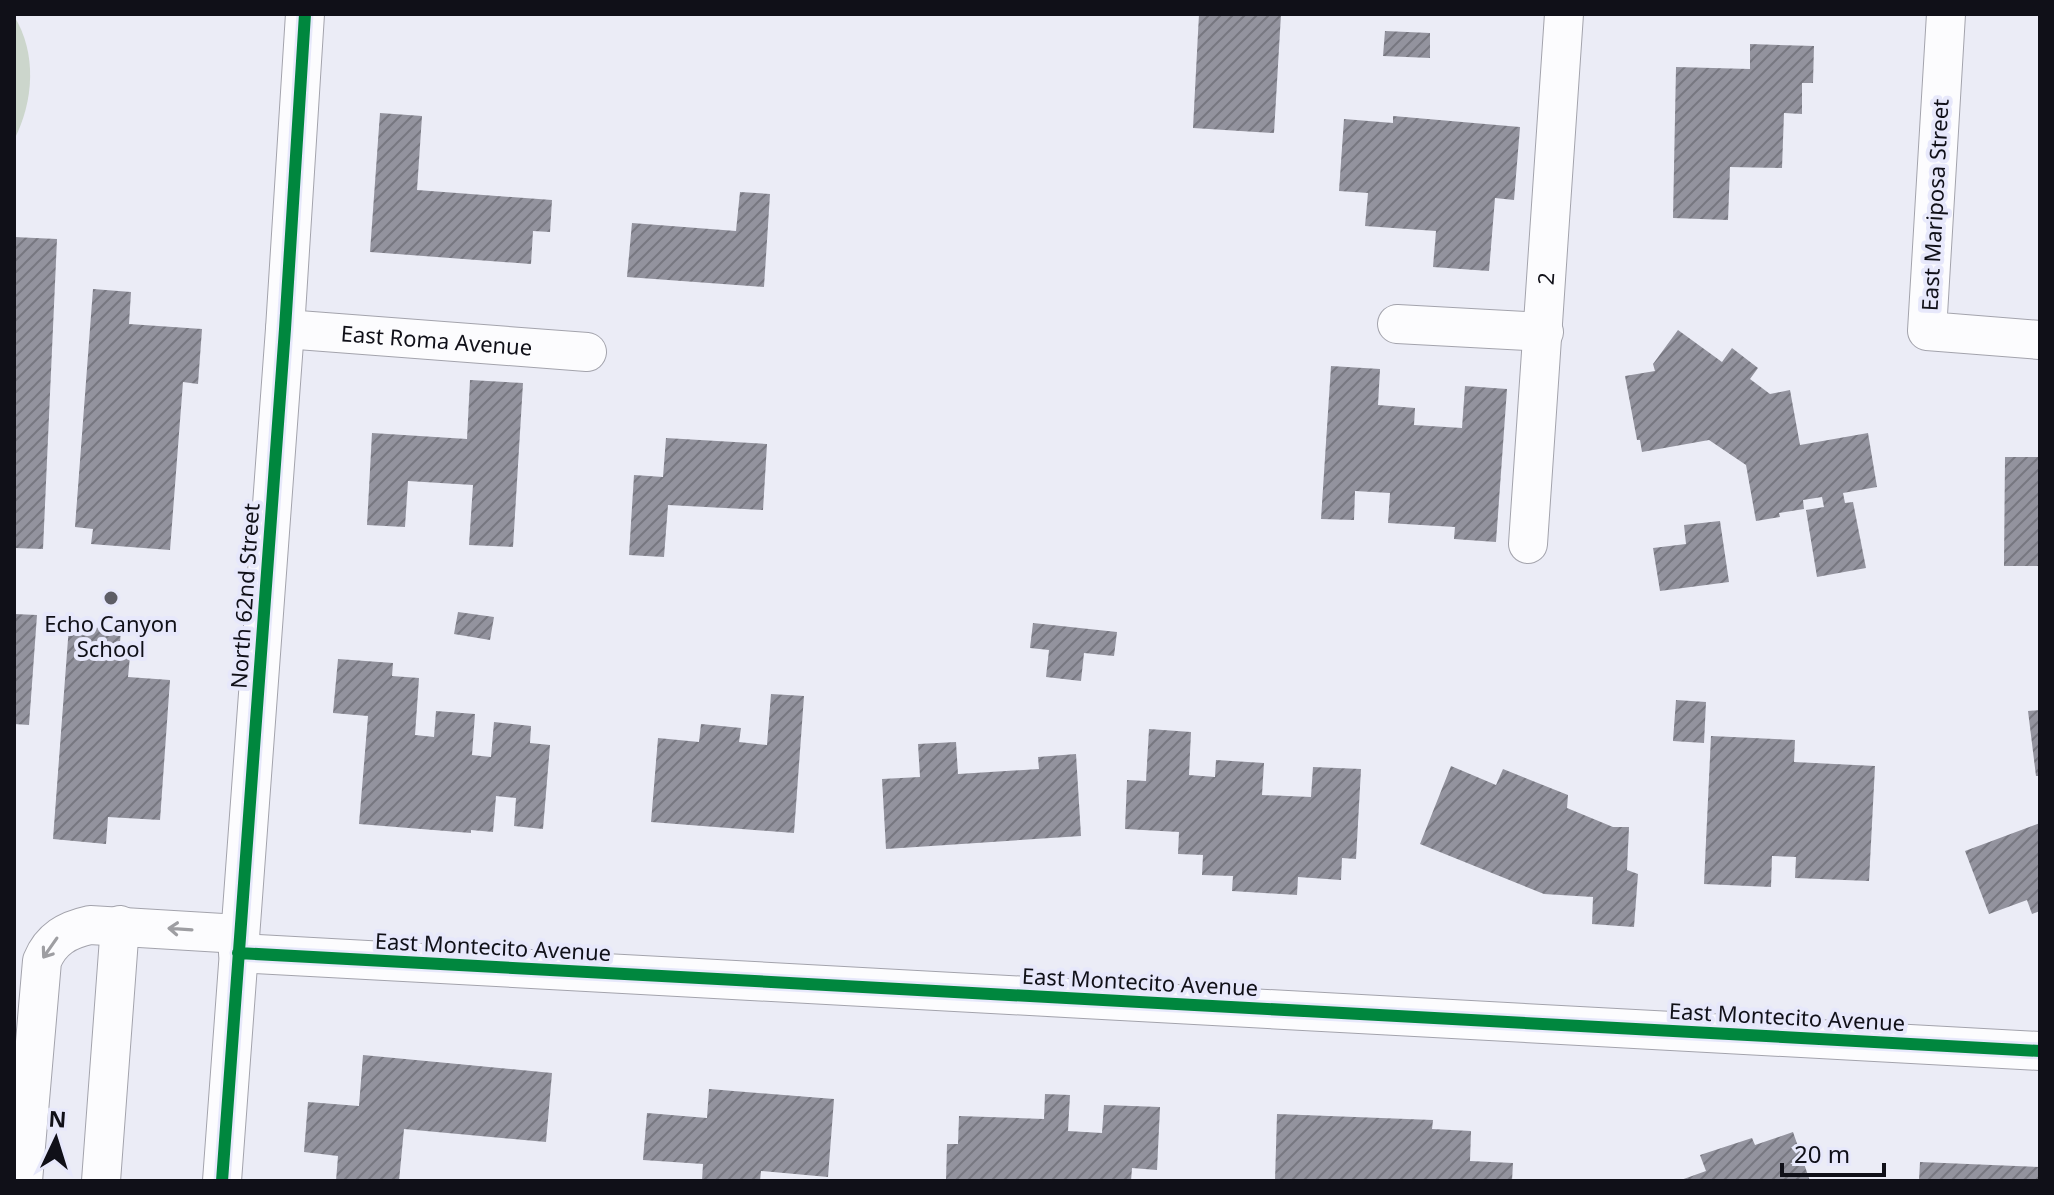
<svg xmlns="http://www.w3.org/2000/svg" width="2054" height="1195" font-family="'Noto Sans',sans-serif">
  <style>
    .grass { fill: #ccd6cc }
    .building { fill: url(#building-hatch) }
    .lines { fill: none; stroke-linecap: round; stroke-linejoin: round }
    .minor-casing { stroke: #a3a3ac; stroke-width: 40 }
    .minor { stroke: #fcfcfe; stroke-width: 38 }
    .cycleway-casing { stroke: #e7e8fb; stroke-width: 17 }
    .cycleway { stroke: #00873e; stroke-width: 12 }
    .oneway { stroke: #9e9ea2 }
    .poi-dot { fill: #5d5d66; stroke: #e7e8fb; stroke-width: 3 }
    .labels { text-anchor: middle; stroke-width: 8; stroke-linejoin: round; paint-order: stroke }
    .street-label { font-size: 22px; fill: #101018; stroke: #e7e8fb }
    .poi-label { font-size: 22px; fill: #101018; stroke: #e7e8fb }
  </style>
  <defs>
    <pattern id="building-hatch" width="6" height="6" patternUnits="userSpaceOnUse" patternTransform="scale(2)"><rect width="6" height="6" fill="#93939e"/><path d="M-1 1l2-2M0 6l6-6M5 7l2-2" fill="none" stroke="#777780"/></pattern>
  </defs>
  <rect width="100%" height="100%" fill="#ebecf6"/>
  <path class="grass" d="M 14,16 C 37,53 34,101 14,140 Z"/>
  <path class="building" d="M 1199,14 L 1281,14 L 1274,133 L 1193,128 Z
    M 1385,31 L 1430,33 L 1430,58 L 1383,56 Z
    M 1750,44 L 1814,46 L 1813,83 L 1802,83 L 1802,114 L 1784,113 L 1782,168 L 1730,167 L 1728,220 L 1673,218 L 1676,67 L 1750,69 Z
    M 380,113 L 422,116 L 417,190 L 552,200 L 550,232 L 533,231 L 531,264 L 370,252 Z
    M 1393,116 L 1520,127 L 1514,200 L 1495,198 L 1489,271 L 1433,267 L 1436,231 L 1365,226 L 1368,193 L 1339,191 L 1344,119 L 1393,123 Z
    M 740,192 L 770,194 L 764,287 L 627,277 L 632,223 L 736,231 Z
    M 14,237 L 57,239 L 43,549 L 14,548 Z
    M 93,289 L 131,292 L 129,324 L 202,329 L 198,384 L 183,382 L 170,550 L 91,544 L 93,529 L 75,527 Z
    M 1678,330 L 1722,362 L 1732,348 L 1758,368 L 1750,379 L 1770,394 L 1790,390 L 1800,445 L 1868,433 L 1877,487 L 1843,493 L 1845,503 L 1853,502 L 1866,568 L 1817,577 L 1806,510 L 1824,507 L 1822,497 L 1803,500 L 1804,509 L 1779,513 L 1780,517 L 1756,521 L 1746,465 L 1709,440 L 1642,452 L 1640,440 L 1637,440 L 1625,376 L 1655,371 L 1653,364 Z
    M 1331,366 L 1380,369 L 1378,405 L 1415,408 L 1414,425 L 1462,428 L 1465,386 L 1507,389 L 1496,542 L 1454,539 L 1455,527 L 1388,523 L 1390,493 L 1355,491 L 1354,520 L 1321,519 Z
    M 470,380 L 523,383 L 513,547 L 469,545 L 473,485 L 408,481 L 405,527 L 367,525 L 372,433 L 467,439 Z
    M 666,438 L 767,444 L 763,510 L 668,505 L 664,557 L 629,555 L 634,475 L 663,477 Z
    M 2005,457 L 2040,457 L 2040,566 L 2004,566 Z
    M 1720,521 L 1729,582 L 1660,591 L 1653,548 L 1686,544 L 1684,525 Z
    M 458,612 L 494,617 L 490,640 L 454,634 Z
    M 14,614 L 37,615 L 29,725 L 14,724 Z
    M 1033,623 L 1117,632 L 1114,656 L 1084,653 L 1081,681 L 1046,677 L 1049,650 L 1030,648 Z
    M 69,626 L 121,629 L 119,656 L 130,656 L 128,677 L 170,680 L 160,820 L 108,817 L 106,844 L 53,839 Z
    M 338,659 L 393,663 L 392,676 L 419,678 L 415,735 L 434,737 L 436,711 L 475,714 L 472,755 L 491,757 L 494,722 L 531,726 L 530,743 L 550,745 L 543,829 L 514,826 L 516,798 L 496,796 L 493,832 L 471,830 L 471,833 L 359,824 L 368,716 L 333,713 Z
    M 771,694 L 804,696 L 794,833 L 651,822 L 658,738 L 699,742 L 701,724 L 741,728 L 739,742 L 767,745 Z
    M 1676,700 L 1706,702 L 1704,743 L 1673,741 Z
    M 2040,710 L 2040,776 L 2036,776 L 2028,711 Z
    M 1149,729 L 1191,732 L 1189,775 L 1215,777 L 1216,760 L 1264,763 L 1262,795 L 1311,797 L 1313,767 L 1361,769 L 1356,859 L 1342,858 L 1341,880 L 1298,877 L 1297,895 L 1232,891 L 1233,876 L 1202,875 L 1203,855 L 1178,854 L 1179,832 L 1125,829 L 1127,780 L 1146,781 Z
    M 1711,736 L 1795,740 L 1794,762 L 1875,766 L 1869,881 L 1795,878 L 1796,857 L 1772,856 L 1771,887 L 1704,884 Z
    M 956,742 L 958,774 L 1039,769 L 1038,757 L 1076,754 L 1081,836 L 886,849 L 882,779 L 920,777 L 918,744 Z
    M 1451,766 L 1496,785 L 1503,769 L 1568,795 L 1567,808 L 1613,827 L 1629,827 L 1627,870 L 1638,874 L 1634,927 L 1592,924 L 1593,897 L 1544,894 L 1420,844 Z
    M 2040,823 L 2040,911 L 2032,914 L 2027,900 L 1989,914 L 1965,851 Z
    M 363,1055 L 552,1073 L 546,1142 L 404,1129 L 399,1181 L 336,1181 L 338,1156 L 304,1152 L 308,1102 L 359,1106 Z
    M 709,1089 L 834,1099 L 828,1177 L 761,1171 L 760,1181 L 702,1181 L 703,1164 L 643,1160 L 647,1113 L 707,1118 Z
    M 1045,1094 L 1070,1095 L 1068,1131 L 1102,1133 L 1104,1105 L 1160,1107 L 1157,1170 L 1132,1168 L 1131,1181 L 946,1181 L 947,1144 L 958,1144 L 959,1116 L 1044,1119 Z
    M 1277,1114 L 1433,1120 L 1432,1129 L 1471,1131 L 1470,1161 L 1513,1163 L 1512,1181 L 1275,1181 Z
    M 1793,1132 L 1810,1181 L 1678,1181 L 1706,1171 L 1700,1155 L 1752,1138 L 1755,1145 Z
    M 1920,1162 L 2040,1167 L 2040,1181 L 1919,1181 Z"/>
  <g class="lines">
    <defs>
      <g id="minor">
        <path d="M 1946,14 L 1927,331 L 2040,340"/>
        <path d="M 1397,324 L 1544,332"/>
        <path id="s1" d="M 285,329 L 587,352"/>
        <path id="s2" d="M 1528,544 L 1564,14"/>
        <path d="M 238,953 L 2040,1051"/>
        <path d="M 23,1181 L 42,961 C 51,939 67,930 90,925 L 239,934"/>
        <path d="M 101,1181 L 120,925"/>
        <path d="M 222,1181 L 285,329 L 305,14"/>
      </g>
    </defs>
    <use href="#minor" class="minor-casing"/>
    <use href="#minor" class="minor"/>
    <defs>
      <path id="cycleway" d="M 238,953 L 2040,1051
        M 222,1181 L 285,329 L 305,14"/>
    </defs>
    <use href="#cycleway" class="cycleway-casing"/>
    <use href="#cycleway" class="cycleway"/>
  </g>
  <defs><path id="oneway-shaft" d="M-6 0H5M1.5-3L5.5 0L1.5 3" fill="none" stroke-width="1.6" stroke-linecap="round" stroke-linejoin="round" transform="scale(2)"/></defs>
  <g class="oneway">
    <use href="#oneway-shaft" transform="translate(180 929) rotate(-176)"/>
    <use href="#oneway-shaft" transform="translate(50 948) rotate(125)"/>
  </g>
  <circle class="poi-dot" cx="111" cy="598" r="8"/>
  <g class="labels">
    <g class="street-label">
      <text transform="translate(1935 205) rotate(-87)" y="8">East Mariposa Street</text>
      <text dy="8" stroke="none"><textPath href="#s2" startOffset="266">2</textPath></text>
      <text dy="8" stroke="none"><textPath href="#s1" startOffset="152">East Roma Avenue</textPath></text>
      <text transform="translate(245 596) rotate(-86)" y="8">North 62nd Street</text>
      <text transform="translate(493 947) rotate(3)" y="8">East Montecito Avenue</text>
      <text transform="translate(1140 982) rotate(3)" y="8">East Montecito Avenue</text>
      <text transform="translate(1787 1017) rotate(3)" y="8">East Montecito Avenue</text>
    </g>
    <g class="poi-label">
      <text x="111" y="632">Echo Canyon<tspan x="111" dy="25">School</tspan></text>
    </g>
  </g>
  <rect width="2054" height="1195" fill="none" stroke="#101018" stroke-width="32"/>
  <g transform="translate(56 1139) rotate(4)" stroke="#e7e8fb" stroke-width="6" paint-order="stroke">
  <path d="M0-6L14 30L0 20L-14 30Z" fill="#101018"/>
  <text y="-12" font-size="22" font-weight="bold" text-anchor="middle" fill="#101018">N</text>
  </g>
  <path d="M1782 1163v12h102v-12" fill="none" stroke="#101018" stroke-width="4"/>
  <text x="1794" y="1163" font-size="24" fill="#101018" stroke="#e7e8fb" stroke-width="6" paint-order="stroke">20 m</text>
</svg>
